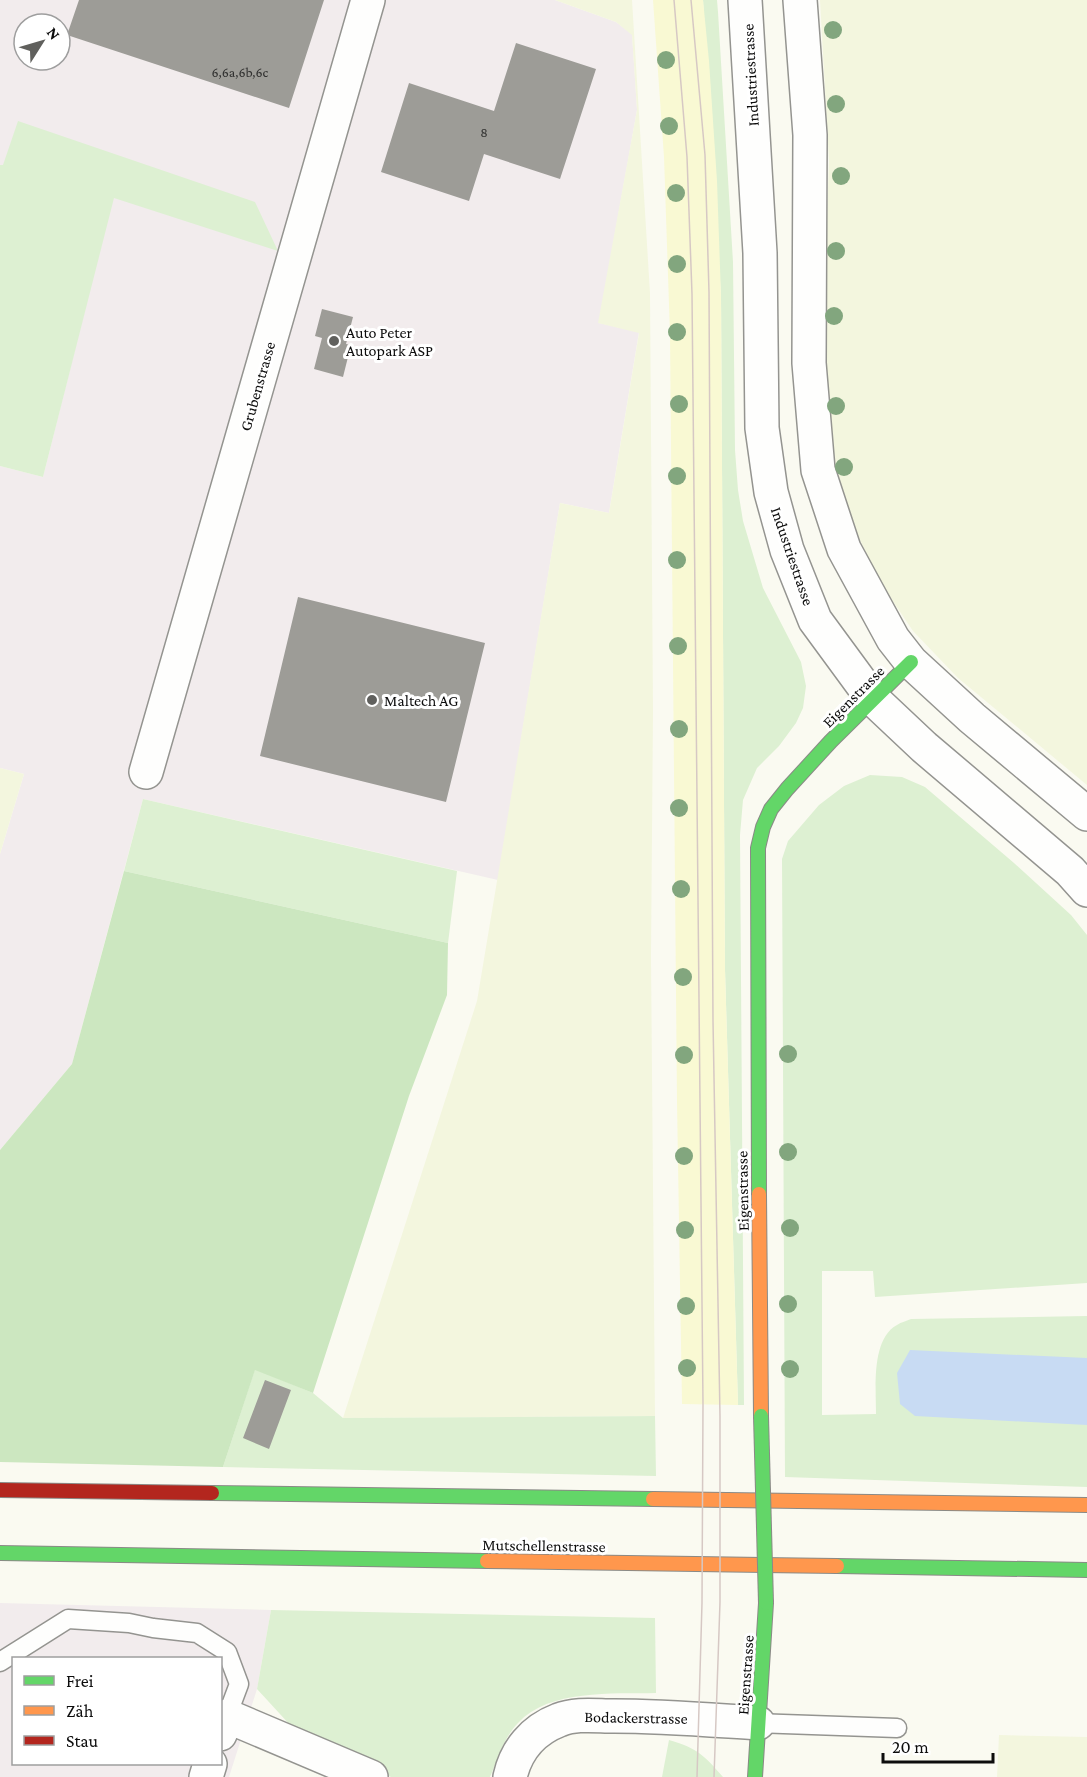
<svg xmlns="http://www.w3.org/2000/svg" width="1087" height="1777" font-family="'Crimson Pro',serif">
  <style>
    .industrial { fill: #f2eced; fill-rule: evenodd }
    .farmland { fill: #f3f6de }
    .green { fill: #ddf0d2 }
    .forest { fill: #cce7c0 }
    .sand { fill: #f9f9d3 }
    .water { fill: #c8dbf3 }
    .building { fill: #9d9c97 }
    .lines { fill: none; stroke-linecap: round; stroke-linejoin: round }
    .lane-casing { stroke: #949490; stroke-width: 21 }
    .street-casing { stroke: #949490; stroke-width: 36 }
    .fast-casing { stroke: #8a8a86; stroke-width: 16 }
    .slow-casing { stroke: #8a8a86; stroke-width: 16 }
    .jam-casing { stroke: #8a8a86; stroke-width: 16 }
    .lane { stroke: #fefefd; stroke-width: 18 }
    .street { stroke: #fefefd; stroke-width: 33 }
    .fast { stroke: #63d668; stroke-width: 14 }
    .slow { stroke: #ff974d; stroke-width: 14 }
    .jam { stroke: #b3261e; stroke-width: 14 }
    .tram { stroke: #d6c8c4; stroke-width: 1.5 }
    .fast-bridge-casing { stroke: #8a8a86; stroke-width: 16; stroke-linecap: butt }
    .fast-bridge { stroke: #63d668; stroke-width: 14 }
    .tree { fill: #82a67e }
    .poi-dot { fill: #60605d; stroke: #fff; stroke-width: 2 }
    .labels { text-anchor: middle; stroke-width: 6; stroke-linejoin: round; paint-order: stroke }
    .number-label { font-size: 14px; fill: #313130 }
    .street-label { font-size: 16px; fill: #0d0d0d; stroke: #fff }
    .poi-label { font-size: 16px; fill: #0d0d0d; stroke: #fff; text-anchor: start }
  </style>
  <rect width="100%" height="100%" fill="#fafaf1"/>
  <path class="industrial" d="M 0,0 L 555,0 L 616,22 L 632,34 L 637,110 L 599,323 L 639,332 L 609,513 L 560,503 L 498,880 L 143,799 L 72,1064 L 0,1150 L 0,854 L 24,774 L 0,768 L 0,466 L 43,477 L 113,198 L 0,165 ZM 24,24 L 60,24 L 60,60 L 24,60 Z
    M 0,1603 L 271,1610 L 257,1689 L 229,1777 L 0,1777 ZM 14,1658 L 220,1658 L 220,1764 L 14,1764 Z"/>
  <path class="farmland" d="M 555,0 L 632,0 L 650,293 L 653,711 L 651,957 L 655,1416 L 343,1418 L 477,1001 L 560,503 L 609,513 L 639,333 L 598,323 L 637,110 L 632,35 L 616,22 Z
    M 820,0 L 1087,0 L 1087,785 L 958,678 L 913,631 L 892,600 L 872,565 L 857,534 L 844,501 L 832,458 L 822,358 L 829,161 Z
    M 0,768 L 24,774 L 0,854 Z
    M 999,1735 L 1087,1737 L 1087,1777 L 997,1777 Z"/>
  <path class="green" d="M 703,0 L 717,0 L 718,12 L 733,262 L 735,450 L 738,490 L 743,521 L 763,588 L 801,662 L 806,686 L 803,708 L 796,723 L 779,746 L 757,768 L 743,800 L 740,835 L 744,1405 L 738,1405 L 725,970 L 721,296 Z
    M 18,121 L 255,202 L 278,251 L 114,198 L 43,477 L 0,466 L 0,165 L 3,165 Z
    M 870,775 L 902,777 L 925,787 L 1014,863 L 1071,915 L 1087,935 L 1087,1283 L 875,1297 L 873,1271 L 822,1271 L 822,1415 L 876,1414 C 876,1388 871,1339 897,1325 C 901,1322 907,1321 911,1319 L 1087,1316 L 1087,1487 L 785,1477 L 782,859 L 788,841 L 819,805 L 844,786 Z
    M 143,799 L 457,871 L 448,943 L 124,871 Z
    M 255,1369 L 313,1393 L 343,1418 L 655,1416 L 656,1476 L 223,1467 Z
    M 271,1610 L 655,1618 L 656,1693 C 613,1694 549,1689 518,1723 C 504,1737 498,1759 490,1777 L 391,1777 L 302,1738 L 257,1689 Z
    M 669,1740 C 697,1748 704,1755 723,1777 L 662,1777 Z"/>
  <path class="forest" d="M 124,871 L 448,943 L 447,995 L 409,1096 L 313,1393 L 255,1370 L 223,1467 L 0,1462 L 0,1150 L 72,1064 Z"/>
  <path class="sand" d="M 653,0 L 703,0 L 709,61 L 717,181 L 721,296 L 725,970 L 738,1405 L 682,1404 L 677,1102 L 670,334 L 664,157 Z"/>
  <path class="water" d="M 910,1350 L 1087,1358 L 1087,1425 L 915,1416 L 900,1404 L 897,1373 Z"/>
  <path class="building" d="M 79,0 L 324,0 L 289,108 L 67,35 Z
    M 516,43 L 596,69 L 560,179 L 484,154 L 469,201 L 381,172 L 409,83 L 494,111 Z
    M 322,309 L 353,317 L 346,344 L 351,345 L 343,377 L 314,369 L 322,338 L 315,336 Z
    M 298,597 L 485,643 L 446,802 L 260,756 Z
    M 265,1380 L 291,1390 L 269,1449 L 243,1438 Z"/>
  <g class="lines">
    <defs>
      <path id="lane" d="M 0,1662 L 68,1619 L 129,1623 L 153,1628 L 197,1633 L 227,1652 L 239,1684 L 227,1716
        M 758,1723 L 897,1728"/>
      <path id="street" d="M 745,0 L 760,253 L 762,428 L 771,492 L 787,550 L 815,620 L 873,699 L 924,747 L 1070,871 L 1087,890
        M 800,0 L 810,135 L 809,363 L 818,470 L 844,549 L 893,639 L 911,662 L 972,718 L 1087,814
        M 146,772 L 368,0
        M 220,1734 L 227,1716 L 371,1777
        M 206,1777 L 210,1764
        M 510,1777 C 516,1750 533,1730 559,1720 C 576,1713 596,1716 614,1716 C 662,1716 710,1720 758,1723"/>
      <path id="fast" d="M 759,1194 L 758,848 L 763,827 L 771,809 L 787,789 L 831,741 L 911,662
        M 212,1493 L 653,1499
        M 0,1553 L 487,1561
        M 837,1566 L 1087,1570
        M 755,1777 L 766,1603"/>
      <path id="slow" d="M 759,1194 L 761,1416
        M 653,1499 L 1087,1505
        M 487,1561 L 837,1566"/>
      <path id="jam" d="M 0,1490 L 212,1493"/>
    </defs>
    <use href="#lane" class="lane-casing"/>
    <use href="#street" class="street-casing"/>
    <use href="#fast" class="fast-casing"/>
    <use href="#slow" class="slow-casing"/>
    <use href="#jam" class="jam-casing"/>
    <use href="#lane" class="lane"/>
    <use href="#street" class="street"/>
    <use href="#fast" class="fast"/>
    <use href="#slow" class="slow"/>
    <use href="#jam" class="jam"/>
    <path class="tram" d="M 674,0 L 687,157 L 692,294 L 703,1404 L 702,1603 L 697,1777
      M 691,0 L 705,155 L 709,292 L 713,1021 L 720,1416 L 720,1602 L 714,1777"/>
    <defs>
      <path id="fast-bridge" d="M 761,1416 L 766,1603"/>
    </defs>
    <use href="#fast-bridge" class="fast-bridge-casing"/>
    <use href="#fast-bridge" class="fast-bridge"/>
  </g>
  <g class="tree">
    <circle cx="833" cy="30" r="9"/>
    <circle cx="666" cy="60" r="9"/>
    <circle cx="836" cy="104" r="9"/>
    <circle cx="669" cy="126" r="9"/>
    <circle cx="841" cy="176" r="9"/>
    <circle cx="676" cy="193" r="9"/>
    <circle cx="836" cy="251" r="9"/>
    <circle cx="677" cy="264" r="9"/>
    <circle cx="834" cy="316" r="9"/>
    <circle cx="677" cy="332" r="9"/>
    <circle cx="679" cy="404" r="9"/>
    <circle cx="836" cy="406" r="9"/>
    <circle cx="844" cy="467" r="9"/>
    <circle cx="677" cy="476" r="9"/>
    <circle cx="677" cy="560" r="9"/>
    <circle cx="678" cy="646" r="9"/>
    <circle cx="679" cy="729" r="9"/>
    <circle cx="679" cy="808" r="9"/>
    <circle cx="681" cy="889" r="9"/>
    <circle cx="683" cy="977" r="9"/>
    <circle cx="788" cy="1054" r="9"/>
    <circle cx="684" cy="1055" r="9"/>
    <circle cx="788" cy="1152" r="9"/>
    <circle cx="684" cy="1156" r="9"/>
    <circle cx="790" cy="1228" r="9"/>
    <circle cx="685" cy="1230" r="9"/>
    <circle cx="788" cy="1304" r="9"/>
    <circle cx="686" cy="1306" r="9"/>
    <circle cx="687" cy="1368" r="9"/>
    <circle cx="790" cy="1369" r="9"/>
  </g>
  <g class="poi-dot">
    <circle cx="334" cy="341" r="6"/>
    <circle cx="372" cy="700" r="6"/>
  </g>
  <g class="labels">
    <g class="number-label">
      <text x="240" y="77">6,6a,6b,6c</text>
      <text x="484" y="137">8</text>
    </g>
    <g class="street-label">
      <text transform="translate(750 75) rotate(-93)" y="6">Industriestrasse</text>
      <text transform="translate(257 386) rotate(-74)" y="6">Grubenstrasse</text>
      <text transform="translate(793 556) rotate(71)" y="6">Industriestrasse</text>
      <text transform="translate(853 696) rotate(-45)" y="6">Eigenstrasse</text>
      <text transform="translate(742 1191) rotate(-91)" y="6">Eigenstrasse</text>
      <text transform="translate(544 1545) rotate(1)" y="6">Mutschellenstrasse</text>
      <text transform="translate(745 1675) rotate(-86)" y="6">Eigenstrasse</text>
      <text transform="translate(636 1717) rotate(1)" y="6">Bodackerstrasse</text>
    </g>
    <g class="poi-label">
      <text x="346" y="338">Auto Peter<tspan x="346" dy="18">Autopark ASP</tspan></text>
      <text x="384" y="706">Maltech AG</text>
    </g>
  </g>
  <rect x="12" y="1657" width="210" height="108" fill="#ffffff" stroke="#9e9e9e" stroke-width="1.5"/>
  <rect x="24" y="1676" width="30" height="9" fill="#63d668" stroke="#9e9e9e" stroke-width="1.5"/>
  <text x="66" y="1687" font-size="18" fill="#0d0d0d">Frei</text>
  <rect x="24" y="1706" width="30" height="9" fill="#ff974d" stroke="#9e9e9e" stroke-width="1.5"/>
  <text x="66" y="1717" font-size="18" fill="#0d0d0d">Zäh</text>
  <rect x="24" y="1736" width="30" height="9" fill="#b3261e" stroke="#9e9e9e" stroke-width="1.5"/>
  <text x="66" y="1747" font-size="18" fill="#0d0d0d">Stau</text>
  <g transform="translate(42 42) rotate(53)"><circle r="28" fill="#ffffff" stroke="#9e9e9e" stroke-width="1.5"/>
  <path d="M0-4.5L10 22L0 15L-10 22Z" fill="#60605d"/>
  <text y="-9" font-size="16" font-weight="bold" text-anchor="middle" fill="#0d0d0d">N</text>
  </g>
  <path d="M883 1753v9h110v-9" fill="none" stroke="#0d0d0d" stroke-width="3"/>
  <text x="892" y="1753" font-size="18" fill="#0d0d0d" stroke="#ffffff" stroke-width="4.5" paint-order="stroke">20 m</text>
</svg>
